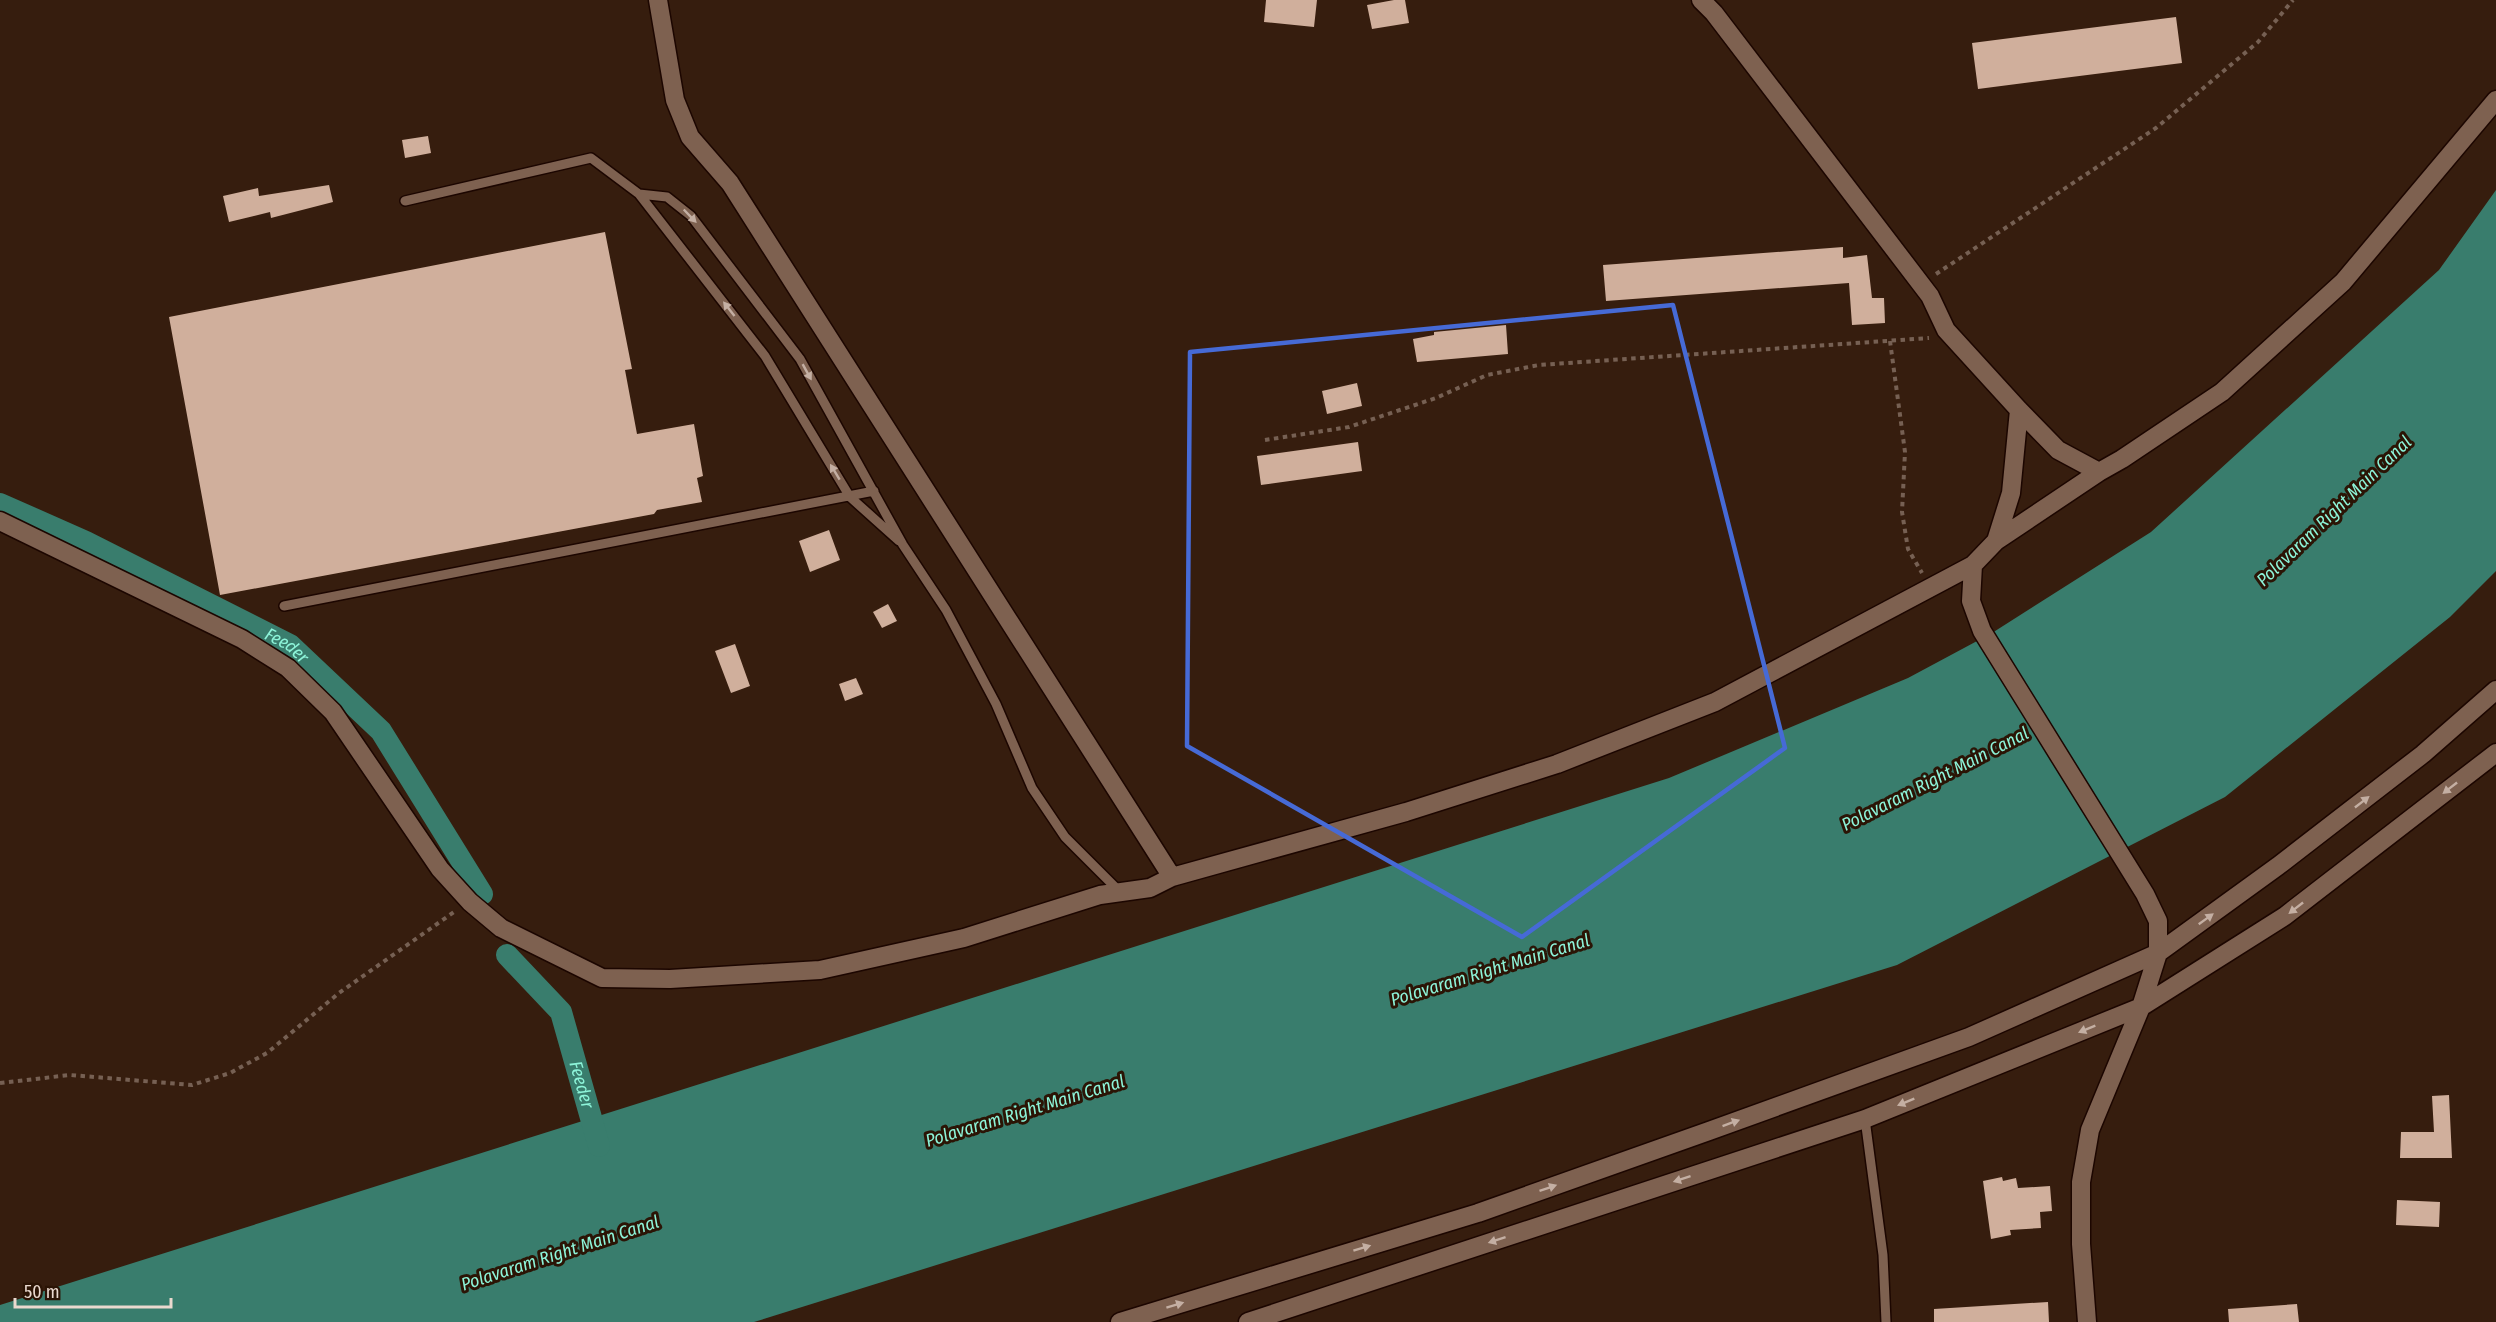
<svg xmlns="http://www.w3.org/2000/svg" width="2496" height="1322" font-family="'Fira Sans Condensed',sans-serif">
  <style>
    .water { fill: #397d6d }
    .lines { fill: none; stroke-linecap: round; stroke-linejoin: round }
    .canal { stroke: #397d6d; stroke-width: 22 }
    .building { fill: #d0af9c }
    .service-casing { stroke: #1c0600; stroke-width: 12 }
    .minor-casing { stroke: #1c0600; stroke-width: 21 }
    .path { stroke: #766053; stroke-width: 4; stroke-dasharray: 4.5 4.5; stroke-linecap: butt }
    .service { stroke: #7e6150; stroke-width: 9 }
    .minor { stroke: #7e6150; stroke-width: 18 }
    .oneway { fill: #c4afa3 }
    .marked { fill: none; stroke: #466ad6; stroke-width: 4.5; stroke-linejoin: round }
    .labels { text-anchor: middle; stroke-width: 6; stroke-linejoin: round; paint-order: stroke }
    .water-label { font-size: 18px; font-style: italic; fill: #8df4d9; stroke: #2b1405 }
  </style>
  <rect width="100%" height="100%" fill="#361d0e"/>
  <path class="water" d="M 2496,190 L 2496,571 L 2450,617 L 2225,797 L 1897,965 L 754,1322 L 0,1322 L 0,1305 L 1669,778 L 1908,678 L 1992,633 L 2151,532 L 2439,270 Z"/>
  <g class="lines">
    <g class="canal">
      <path id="s1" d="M 0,504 L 86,542 L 290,645 L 381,731 L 482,894"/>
      <path id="s2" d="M 507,955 L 561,1012 L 599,1146"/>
    </g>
  </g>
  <path class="building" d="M 1266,0 L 1317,0 L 1314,27 L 1264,22 Z
    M 1394,0 L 1405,0 L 1409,23 L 1372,29 L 1367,5 Z
    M 2176,17 L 2182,63 L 1978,89 L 1972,43 Z
    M 428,136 L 431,153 L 405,158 L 402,140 Z
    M 329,185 L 333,202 L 271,218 L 270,212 L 229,222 L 223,196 L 258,188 L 259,196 Z
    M 605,232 L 632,369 L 625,370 L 637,434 L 694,424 L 703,476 L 697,478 L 702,502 L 657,510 L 654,514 L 220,595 L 169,317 Z
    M 1843,247 L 1843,258 L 1867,255 L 1872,298 L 1884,298 L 1885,323 L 1852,325 L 1849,283 L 1606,301 L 1603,265 Z
    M 1506,325 L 1508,354 L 1417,362 L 1413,339 L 1434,335 L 1434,332 Z
    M 1357,383 L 1362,406 L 1327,414 L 1322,391 Z
    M 1358,442 L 1362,471 L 1261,485 L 1257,456 Z
    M 829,530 L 840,560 L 810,572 L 799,541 Z
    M 888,604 L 897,621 L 882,628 L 873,612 Z
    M 735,644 L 750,686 L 731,693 L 715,651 Z
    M 856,678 L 863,694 L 845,701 L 839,684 Z
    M 2449,1095 L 2452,1158 L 2400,1158 L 2401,1132 L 2434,1132 L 2432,1096 Z
    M 2002,1177 L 2003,1181 L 2016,1178 L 2018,1188 L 2050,1186 L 2052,1211 L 2040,1212 L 2041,1228 L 2010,1230 L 2011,1235 L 1991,1239 L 1983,1181 Z
    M 2397,1200 L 2440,1202 L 2439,1227 L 2396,1225 Z
    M 2048,1302 L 2049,1322 L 1934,1322 L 1934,1309 Z
    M 2297,1304 L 2299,1322 L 2229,1322 L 2228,1309 Z"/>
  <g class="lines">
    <defs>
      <path id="service" d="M 639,194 L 667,197 L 691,216 L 800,359 L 903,545 L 946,610 L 996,704 L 1032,788 L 1065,837 L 1120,892
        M 405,201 L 591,158 L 639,194 L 765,356 L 850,497 L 899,541
        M 284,606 L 874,491
        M 1865,1119 L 1883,1255 L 1886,1322"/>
      <path id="minor" d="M 658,0 L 675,100 L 690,137 L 730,183 L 1172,877
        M 1701,0 L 1714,13 L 1930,296 L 1946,330 L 2019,410 L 2058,450 L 2099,472 L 2122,459 L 2222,392 L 2343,282 L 2496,100
        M 0,521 L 242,639 L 288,668 L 333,712 L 440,869 L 470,902 L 501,928 L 602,978 L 670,979 L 820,970 L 964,938 L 1100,895 L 1150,888 L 1172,877 L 1406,812 L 1557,764 L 1715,702 L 1973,565 L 1996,541 L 2011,493 L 2019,410
        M 1996,541 L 2099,472
        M 1973,565 L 1971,601 L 1982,631 L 2145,894 L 2158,921 L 2158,953 L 2141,1007 L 2090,1130 L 2081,1182 L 2081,1244 L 2087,1322
        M 1120,1322 L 1478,1213 L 1709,1131 L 1969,1037 L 2158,953 L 2278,866 L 2423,754 L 2496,690
        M 1248,1322 L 1865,1119 L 2141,1007 L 2285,916 L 2496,753"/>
    </defs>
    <use href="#service" class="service-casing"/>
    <use href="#minor" class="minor-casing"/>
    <path class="path" d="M 1936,274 L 2156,128 L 2258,42 L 2293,0
      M 1890,341 L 1905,452 L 1902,512 L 1908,549 L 1922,573
      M 1265,440 L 1349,427 L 1436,398 L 1487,375 L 1539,365 L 1929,338
      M 0,1083 L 70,1075 L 192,1085 L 230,1073 L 267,1053 L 339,993 L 454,912"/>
    <use href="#service" class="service"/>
    <use href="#minor" class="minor"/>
  </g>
  <defs><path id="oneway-solid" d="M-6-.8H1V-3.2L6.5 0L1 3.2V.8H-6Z" transform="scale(1.5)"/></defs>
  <g class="oneway">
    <use href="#oneway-solid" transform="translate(690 216) rotate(46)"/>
    <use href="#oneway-solid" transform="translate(729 309) rotate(-128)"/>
    <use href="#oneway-solid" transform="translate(807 372) rotate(61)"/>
    <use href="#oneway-solid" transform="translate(835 472) rotate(-121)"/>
    <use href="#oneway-solid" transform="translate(2450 788) rotate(142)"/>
    <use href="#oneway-solid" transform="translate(2362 802) rotate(-38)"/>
    <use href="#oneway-solid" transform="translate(2296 908) rotate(142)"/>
    <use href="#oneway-solid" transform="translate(2206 919) rotate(-36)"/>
    <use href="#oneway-solid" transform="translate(2087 1029) rotate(158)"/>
    <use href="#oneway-solid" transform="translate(1906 1102) rotate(158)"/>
    <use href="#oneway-solid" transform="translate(1731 1123) rotate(-20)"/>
    <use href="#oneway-solid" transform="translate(1682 1179) rotate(162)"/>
    <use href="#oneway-solid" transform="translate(1548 1188) rotate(-19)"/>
    <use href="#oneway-solid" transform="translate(1497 1240) rotate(162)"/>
    <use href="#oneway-solid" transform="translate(1362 1248) rotate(-17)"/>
    <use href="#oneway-solid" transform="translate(1175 1305) rotate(-17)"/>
  </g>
  <path class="marked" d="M 1673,305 L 1785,748 L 1522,937 L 1187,746 L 1190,352 Z"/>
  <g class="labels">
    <g class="water-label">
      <text transform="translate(2334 511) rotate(-44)" y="6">Polavaram Right Main Canal</text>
      <text dy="6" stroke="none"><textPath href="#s1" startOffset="320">Feeder</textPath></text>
      <text transform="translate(1935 779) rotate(-27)" y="6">Polavaram Right Main Canal</text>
      <text transform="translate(1490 970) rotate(-17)" y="6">Polavaram Right Main Canal</text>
      <text dy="6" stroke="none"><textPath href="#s2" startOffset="154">Feeder</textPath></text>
      <text transform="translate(1025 1111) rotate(-17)" y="6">Polavaram Right Main Canal</text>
      <text transform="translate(560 1253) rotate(-18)" y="6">Polavaram Right Main Canal</text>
    </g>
  </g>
  <path d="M15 1298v9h156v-9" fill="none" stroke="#ead9cf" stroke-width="3"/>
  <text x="24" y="1298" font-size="18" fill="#ead9cf" stroke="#2b1405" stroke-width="4.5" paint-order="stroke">50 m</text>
</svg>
